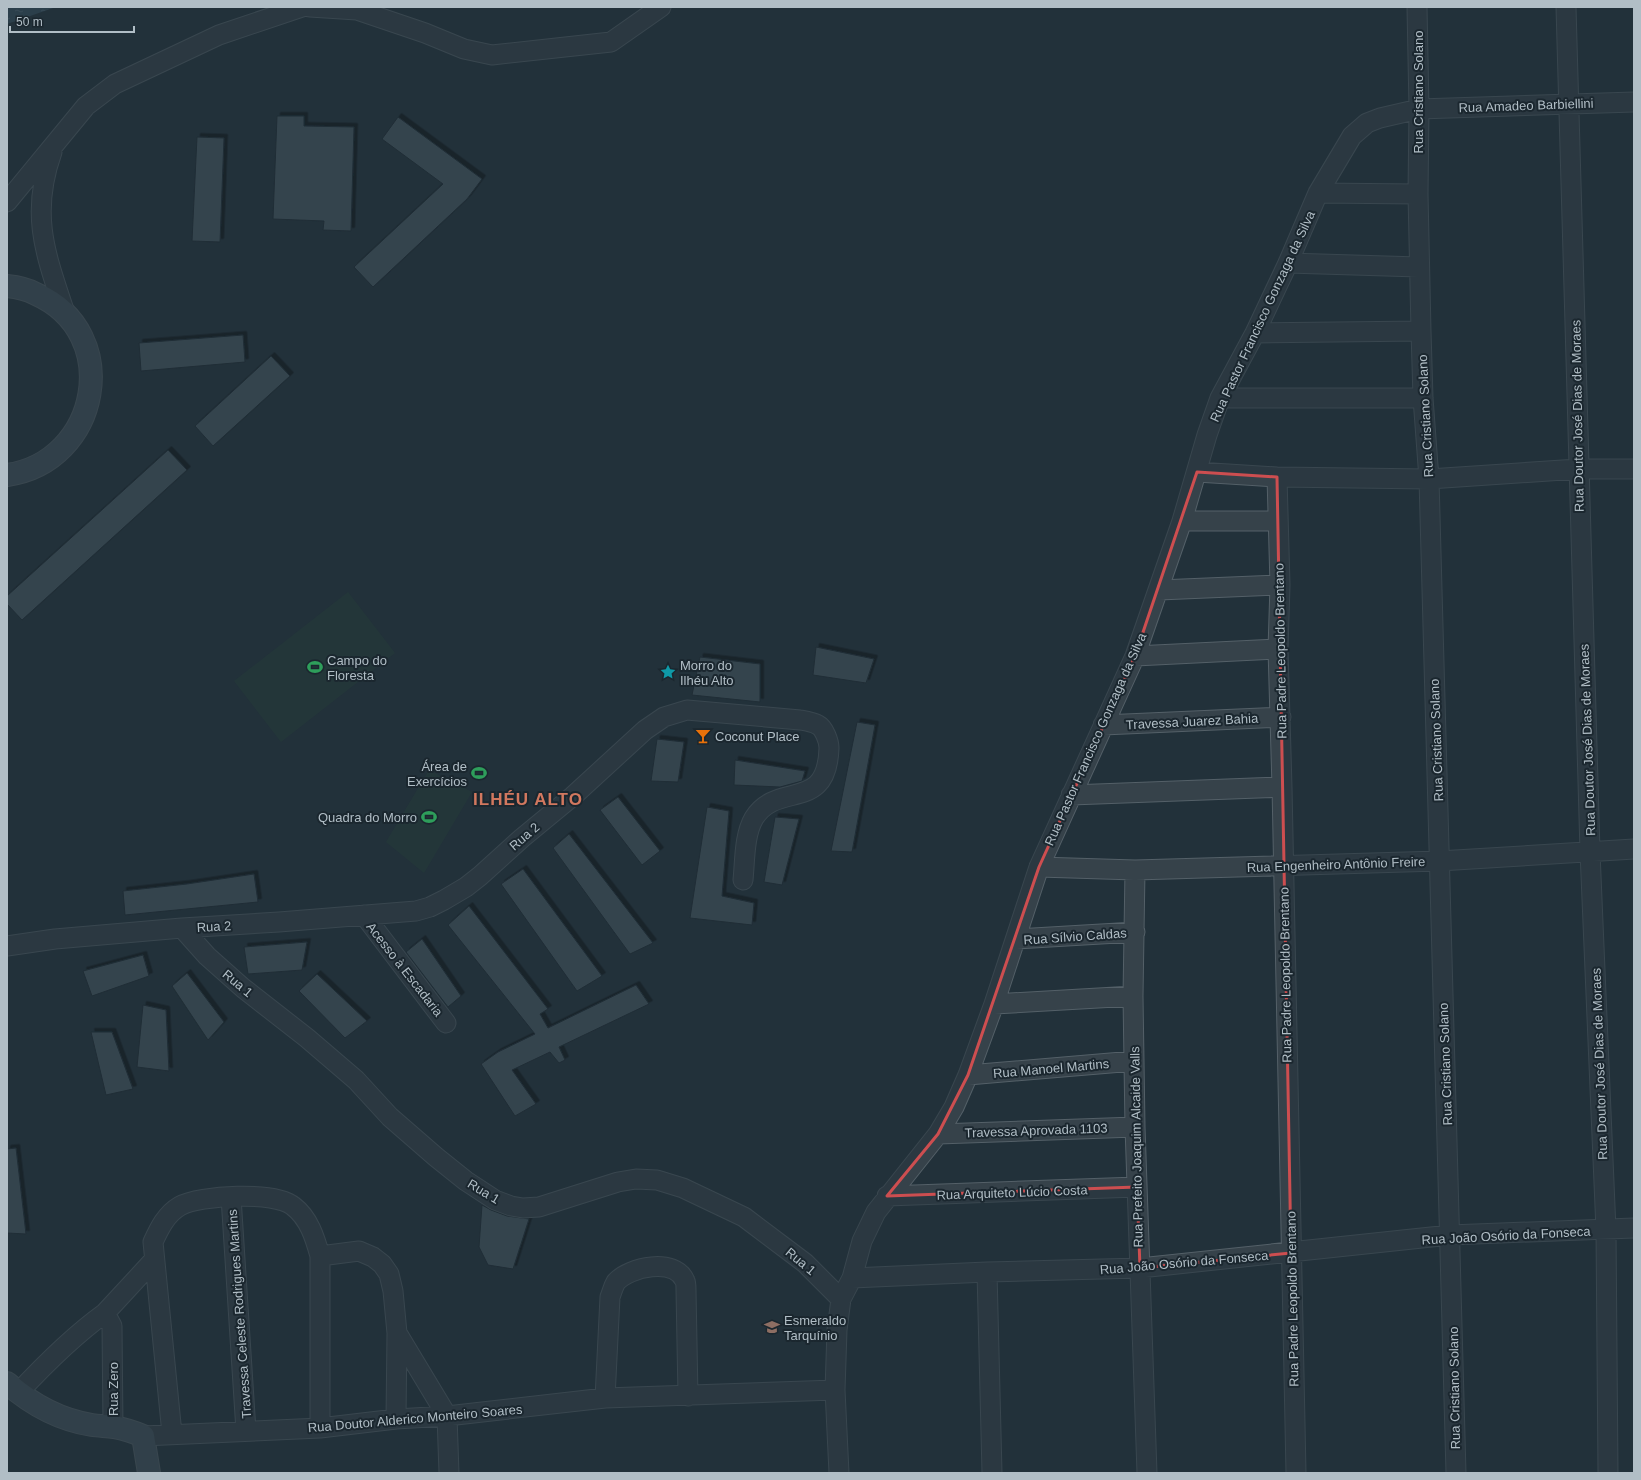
<svg xmlns="http://www.w3.org/2000/svg" width="1641" height="1480" font-family="Helvetica,sans-serif">
  <style>
    .green { fill: #253d39 }
    .water { fill: url(#water-ripples) }
    .building { fill: #4a5c65; stroke: #1d2931; filter: url(#shadow) }
    .lines { fill: none; stroke-linecap: round; stroke-linejoin: round }
    .street-casing { stroke: #546068; stroke-width: 21 }
    .secondary-casing { stroke: #546068; stroke-width: 24 }
    .street { stroke: #36424a; stroke-width: 19 }
    .secondary { stroke: #44535d; stroke-width: 22 }
    .marked { fill: none; stroke: #cd4e50; stroke-width: 3; stroke-linejoin: round }
    .labels { text-anchor: middle; stroke-width: 4; stroke-linejoin: round; paint-order: stroke }
    .street-label { font-size: 13px; fill: #b1bec6; stroke: #1b272f }
    .poi-label { font-size: 13px; fill: #b1bec6; stroke: #1b272f; text-anchor: start }
    .district-label { font-size: 17px; font-weight: bold; letter-spacing: 1px; fill: #d2785f; stroke: #1b272f }
  </style>
  <defs>
    <pattern id="water-ripples" width="26" height="14" patternUnits="userSpaceOnUse"><rect width="26" height="14" fill="#365161"/><path d="M2 4q2-2 4 0t4 0M15 11q2-2 4 0t4 0" fill="none" stroke="#516876"/></pattern>
    <filter id="shadow"><feDropShadow dx="3.5" dy="-3.5" stdDeviation="0" flood-color="#0009"/></filter>
  </defs>
  <rect width="100%" height="100%" fill="#22313a"/>
  <path class="green" d="M 348,592 L 395,653 L 281,742 L 234,681 Z
    M 429,770 L 472,792 L 424,873 L 386,842 Z"/>
  <path class="water" d="M 7,7 L 56,7 L 7,24 Z"/>
  <path class="building" d="M 277,116 L 304,116 L 304,126 L 354,127 L 351,231 L 323,230 L 324,221 L 273,219 Z
    M 398,117 L 482,179 L 467,199 L 373,287 L 354,267 L 443,184 L 382,139 Z
    M 197,137 L 224,138 L 220,242 L 192,241 Z
    M 243,335 L 245,362 L 141,371 L 139,343 Z
    M 271,356 L 290,376 L 213,446 L 195,426 Z
    M 168,450 L 187,470 L 22,620 L 7,604 L 7,596 Z
    M 816,647 L 874,659 L 866,683 L 813,675 Z
    M 700,657 L 760,664 L 760,702 L 692,695 Z
    M 857,722 L 875,725 L 852,852 L 831,851 Z
    M 657,739 L 684,742 L 678,782 L 651,781 Z
    M 735,760 L 805,771 L 802,781 L 780,787 L 734,785 Z
    M 618,797 L 660,851 L 642,865 L 600,810 Z
    M 707,807 L 729,811 L 722,896 L 754,903 L 752,925 L 690,918 Z
    M 775,817 L 799,819 L 782,885 L 764,882 Z
    M 569,834 L 653,943 L 630,954 L 553,848 Z
    M 523,869 L 602,976 L 577,991 L 501,884 Z
    M 254,874 L 258,902 L 125,915 L 123,891 L 187,884 Z
    M 469,906 L 548,1009 L 540,1014 L 548,1028 L 636,985 L 649,1004 L 559,1047 L 565,1060 L 559,1063 L 550,1052 L 512,1070 L 536,1104 L 515,1116 L 481,1064 L 498,1052 L 535,1034 L 448,925 Z
    M 422,939 L 461,996 L 448,1007 L 406,952 Z
    M 307,942 L 302,970 L 248,974 L 244,947 Z
    M 143,955 L 149,976 L 92,996 L 83,971 Z
    M 187,973 L 224,1022 L 208,1040 L 172,986 Z
    M 317,974 L 367,1021 L 345,1038 L 299,991 Z
    M 143,1005 L 166,1010 L 169,1071 L 137,1067 Z
    M 91,1032 L 112,1032 L 133,1089 L 106,1095 Z
    M 16,1148 L 26,1234 L 7,1233 L 7,1149 Z
    M 482,1205 L 491,1210 L 507,1216 L 529,1219 L 513,1269 L 488,1265 L 479,1247 Z"/>
  <g class="lines">
    <defs>
      <path id="street" d="M 310,7 L 357,10 L 425,33 L 464,49 L 492,55 L 611,42 L 661,7
        M 1417,7 L 1419,109 L 1418,194 L 1421,331 L 1423,398 L 1429,479 L 1456,1473
        M 1566,7 L 1590,852 L 1606,1230 L 1608,1473
        M 52,152 C 30,214 45,253 65,313
        M 1318,193 L 1418,194
        M 7,202 L 86,106 L 115,84 L 219,35 L 302,7
        M 1288,263 L 1419,267
        M 1255,333 L 1421,331
        M 1220,398 L 1423,398
        M 1197,472 L 1277,477 L 1429,479 L 1578,469 L 1634,469
        M 1277,477 L 1280,585 L 1278,649 L 1282,787 L 1296,1473
        M 1182,521 L 1278,521
        M 1159,590 L 1280,585
        M 1135,656 L 1278,649
        M 1103,725 L 1281,717
        M 1071,795 L 1282,787
        M 1039,867 L 1135,870 L 1439,861 L 1634,849
        M 1135,870 L 1133,996 L 1135,1127 L 1147,1473
        M 364,915 L 446,1023
        M 182,928 L 207,956 L 243,988 L 307,1038 L 356,1080 L 390,1117 L 436,1157 L 466,1181 L 495,1200 L 511,1206 L 523,1208 L 539,1207 L 618,1182 L 636,1179 L 657,1180 L 683,1188 L 744,1217 L 805,1263 L 841,1299
        M 1016,939 L 1135,932
        M 7,946 L 55,939 L 182,928 L 279,922 L 416,911 L 430,907 L 444,900 L 466,887 L 480,876 L 522,838 L 573,796 L 645,730 L 664,717 L 687,710 L 800,720 C 806,721 813,722 818,725 C 824,728 829,741 829,748 C 827,814 778,780 754,818 C 744,835 745,861 743,880
        M 994,1004 L 1133,996
        M 968,1075 L 1134,1061
        M 938,1134 L 1135,1127
        M 887,1196 L 1137,1187
        M 231,1197 L 246,1431
        M 320,1256 L 359,1251 L 373,1257 L 382,1264 L 389,1274 L 393,1291 L 397,1333 L 396,1419
        M 987,1272 L 992,1473
        M 852,1278 L 862,1241 L 876,1212 L 938,1134 L 954,1107 L 968,1075 L 994,1004 L 1039,867 L 1135,656 L 1182,521 L 1207,435 L 1220,398 L 1255,333 L 1288,263 L 1318,193 L 1352,136 L 1367,123 L 1380,118 L 1419,109 L 1634,102
        M 105,1313 L 154,1260
        M 397,1333 L 447,1416 L 449,1473
        M 18,1393 C 45,1364 73,1336 105,1313 L 112,1326 L 113,1427
        M 605,1398 L 610,1297 C 612,1292 613,1287 616,1282 C 629,1267 675,1257 685,1281 C 686,1283 686,1287 686,1290 L 688,1396
        M 172,1434 L 153,1242 C 159,1229 166,1214 180,1206 C 200,1195 275,1191 293,1206 C 309,1218 315,1238 320,1256 L 320,1428
        M 143,1436 L 320,1428 L 396,1419 L 447,1416 L 605,1398 L 835,1390
        M 839,1473 L 835,1390 L 837,1330 L 841,1299 L 852,1278 L 987,1272 L 1140,1268 L 1450,1235 L 1634,1228"/>
      <path id="secondary" d="M 7,286 C 17,287 27,289 36,294 C 124,333 100,462 7,475
        M 7,1383 C 31,1404 60,1420 92,1425 C 99,1426 107,1426 114,1427 C 124,1429 134,1432 143,1436 L 149,1473"/>
    </defs>
    <use href="#street" class="street-casing"/>
    <use href="#secondary" class="secondary-casing"/>
    <use href="#street" class="street"/>
    <use href="#secondary" class="secondary"/>
  </g>
  <path d="M0 0H1641V1480H0ZM 1197,472 L 1277,477 L 1291,1253 L 1140,1268 L 1137,1187 L 887,1196 L 938,1134 L 968,1075 L 1039,867 L 1135,656 Z" fill="#22313a" fill-opacity=".55" fill-rule="evenodd"/>
  <path class="marked" d="M 1197,472 L 1277,477 L 1291,1253 L 1140,1268 L 1137,1187 L 887,1196 L 938,1134 L 968,1075 L 1039,867 L 1135,656 Z"/>
  <defs>
    <symbol id="stadium-bare" viewBox="-9 -9 18 18"><path d="M0-5a6.5 5 0 1 0 0 10a6.5 5 0 1 0 0-10ZM-3.5-1.8h7v3.6h-7Z" fill="#2e9e5b" stroke="#1b272f" stroke-width="2.5" paint-order="stroke"/></symbol>
    <symbol id="sight-bare" viewBox="-9 -9 18 18"><path d="M0-6L1.8-2.2L6-1.7L2.9 1.2L3.7 5.4L0 3.3L-3.7 5.4L-2.9 1.2L-6-1.7L-1.8-2.2Z" fill="#0f9aa8" stroke="#1b272f" stroke-width="2.5" paint-order="stroke"/></symbol>
    <symbol id="bar-bare" viewBox="-9 -9 18 18"><path d="M-6-5H6L.8 .8V4.5H3.5V6h-7V4.5H-.8V.8Z" fill="#e8710a" stroke="#1b272f" stroke-width="2.5" paint-order="stroke"/></symbol>
    <symbol id="school-bare" viewBox="-9 -9 18 18"><path d="M0-5L7-2L0 1L-7-2ZM-4 1L0 2.5L4 1V4Q0 6-4 4Z" fill="#8d6e63" stroke="#1b272f" stroke-width="2.5" paint-order="stroke"/></symbol>
  </defs>
  <g fill-rule="evenodd">
    <use href="#stadium-bare" x="304" y="656" width="22" height="22"/>
    <use href="#sight-bare" x="657" y="661" width="22" height="22"/>
    <use href="#bar-bare" x="692" y="725" width="22" height="22"/>
    <use href="#stadium-bare" x="468" y="762" width="22" height="22"/>
    <use href="#stadium-bare" x="418" y="806" width="22" height="22"/>
    <use href="#school-bare" x="761" y="1316" width="22" height="22"/>
  </g>
  <g class="labels">
    <g class="street-label">
      <text transform="translate(1418 92) rotate(-90)" y="5">Rua Cristiano Solano</text>
      <text transform="translate(1526 105) rotate(-2)" y="5">Rua Amadeo Barbiellini</text>
      <text transform="translate(1262 316) rotate(-65)" y="5">Rua Pastor Francisco Gonzaga da Silva</text>
      <text transform="translate(1425 416) rotate(-93)" y="5">Rua Cristiano Solano</text>
      <text transform="translate(1577 416) rotate(-91)" y="5">Rua Doutor José Dias de Moraes</text>
      <text transform="translate(1280 651) rotate(-91)" y="5">Rua Padre Leopoldo Brentano</text>
      <text transform="translate(1192 721) rotate(-3)" y="5">Travessa Juarez Bahia</text>
      <text transform="translate(1095 739) rotate(-66)" y="5">Rua Pastor Francisco Gonzaga da Silva</text>
      <text transform="translate(1436 740) rotate(-92)" y="5">Rua Cristiano Solano</text>
      <text transform="translate(1587 740) rotate(-92)" y="5">Rua Doutor José Dias de Moraes</text>
      <text transform="translate(524 836) rotate(-41)" y="5">Rua 2</text>
      <text transform="translate(1336 864) rotate(-2)" y="5">Rua Engenheiro Antônio Freire</text>
      <text transform="translate(214 926) rotate(-3)" y="5">Rua 2</text>
      <text transform="translate(1075 936) rotate(-4)" y="5">Rua Sílvio Caldas</text>
      <text transform="translate(405 969) rotate(52)" y="5">Acesso à Escadaria</text>
      <text transform="translate(1285 975) rotate(-91)" y="5">Rua Padre Leopoldo Brentano</text>
      <text transform="translate(238 983) rotate(40)" y="5">Rua 1</text>
      <text transform="translate(1445 1064) rotate(-92)" y="5">Rua Cristiano Solano</text>
      <text transform="translate(1599 1064) rotate(-92)" y="5">Rua Doutor José Dias de Moraes</text>
      <text transform="translate(1051 1068) rotate(-5)" y="5">Rua Manoel Martins</text>
      <text transform="translate(1036 1130) rotate(-2)" y="5">Travessa Aprovada 1103</text>
      <text transform="translate(1136 1147) rotate(-91)" y="5">Rua Prefeito Joaquim Alcaide Valls</text>
      <text transform="translate(484 1191) rotate(31)" y="5">Rua 1</text>
      <text transform="translate(1012 1192) rotate(-2)" y="5">Rua Arquiteto Lúcio Costa</text>
      <text transform="translate(1506 1235) rotate(-3)" y="5">Rua João Osório da Fonseca</text>
      <text transform="translate(801 1261) rotate(40)" y="5">Rua 1</text>
      <text transform="translate(1184 1262) rotate(-5)" y="5">Rua João Osório da Fonseca</text>
      <text transform="translate(1292 1299) rotate(-91)" y="5">Rua Padre Leopoldo Brentano</text>
      <text transform="translate(239 1314) rotate(-94)" y="5">Travessa Celeste Rodrigues Martins</text>
      <text transform="translate(1454 1388) rotate(-91)" y="5">Rua Cristiano Solano</text>
      <text transform="translate(113 1389) rotate(-90)" y="5">Rua Zero</text>
      <text transform="translate(415 1418) rotate(-5)" y="5">Rua Doutor Alderico Monteiro Soares</text>
    </g>
    <g class="poi-label">
      <text x="327" y="665">Campo do<tspan x="327" dy="15">Floresta</tspan></text>
      <text x="680" y="670">Morro do<tspan x="680" dy="15">Ilhéu Alto</tspan></text>
      <text x="715" y="741">Coconut Place</text>
      <text x="467" y="771" text-anchor="end">Área de<tspan x="467" dy="15">Exercícios</tspan></text>
      <text x="417" y="822" text-anchor="end">Quadra do Morro</text>
      <text x="784" y="1325">Esmeraldo<tspan x="784" dy="15">Tarquínio</tspan></text>
    </g>
    <g class="district-label">
      <text x="528" y="805">ILHÉU ALTO</text>
    </g>
  </g>
  <rect width="1641" height="1480" fill="none" stroke="#b1bec6" stroke-width="16"/>
  <path d="M10 26v6h124v-6" fill="none" stroke="#b1bec6" stroke-width="2"/>
  <text x="16" y="26" font-size="12" fill="#b1bec6" stroke="#1b272f" stroke-width="3" paint-order="stroke">50 m</text>
</svg>
